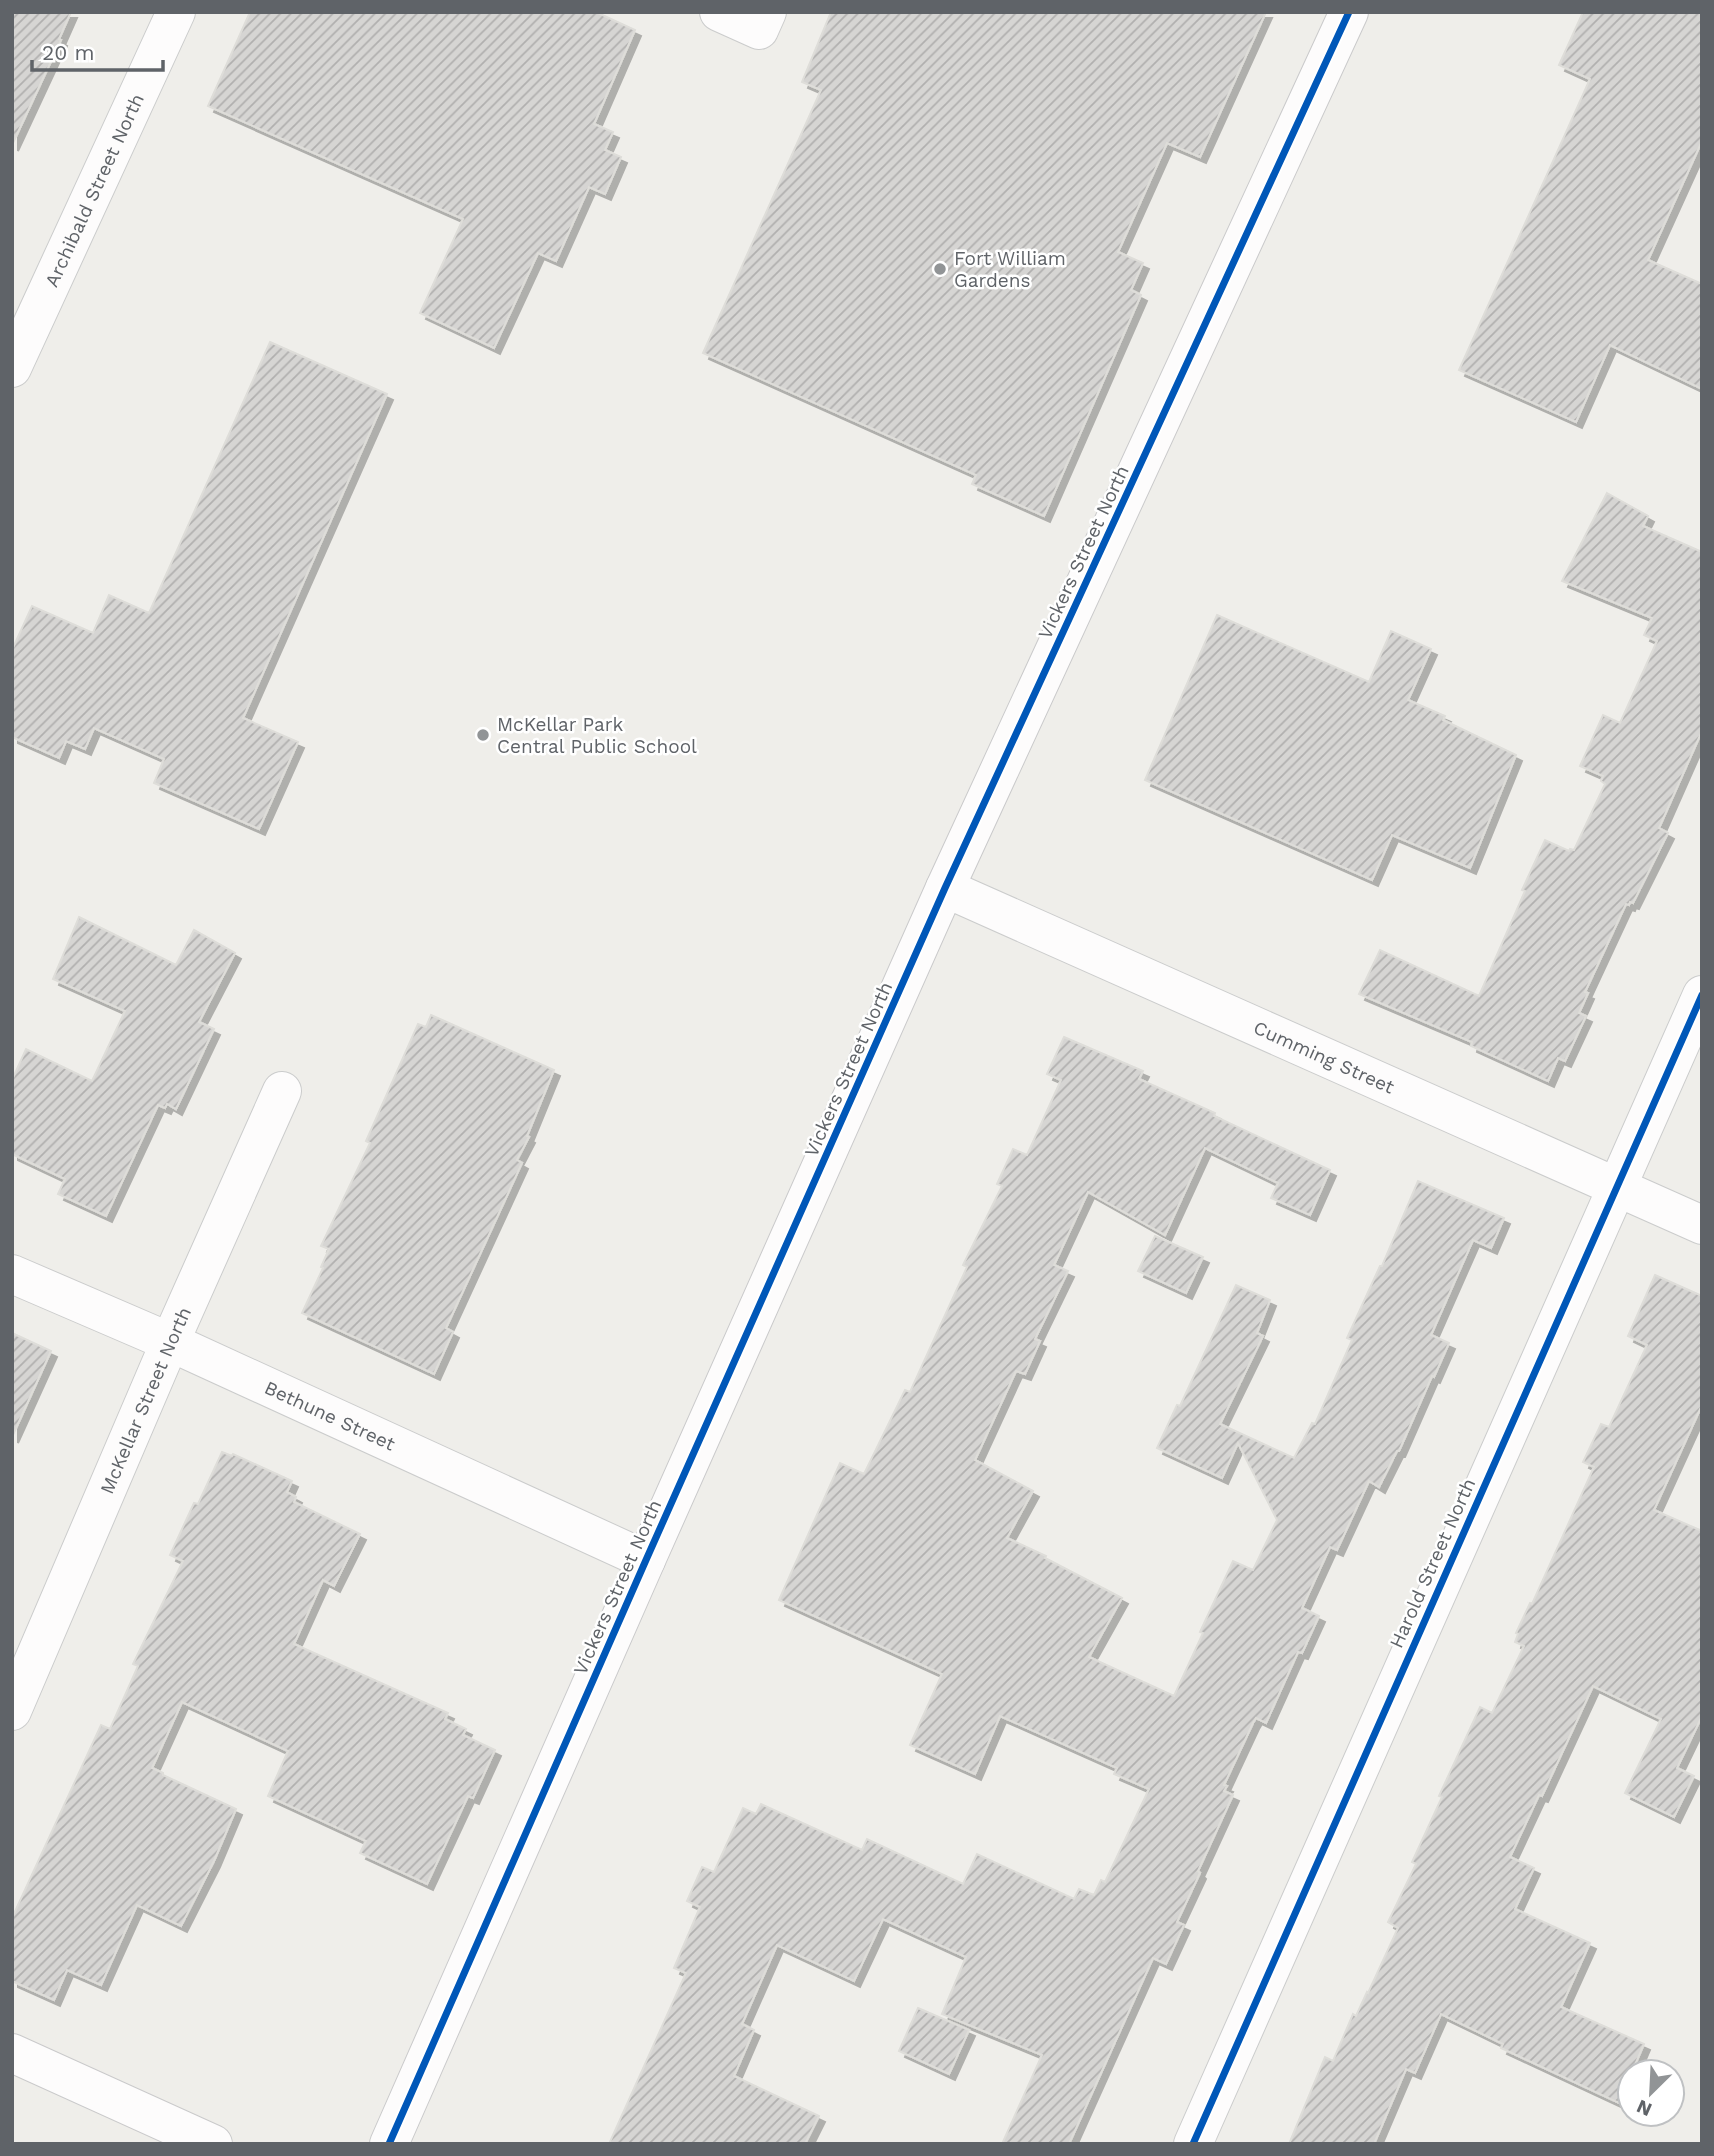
<svg xmlns="http://www.w3.org/2000/svg" width="1714" height="2156" font-family="'Work Sans',sans-serif">
  <style>
    .building { fill: url(#building-hatch); stroke: #deddd9; stroke-width: 2; filter: url(#shadow) }
    .lines { fill: none; stroke-linecap: round; stroke-linejoin: round }
    .street-casing { stroke: #cbcccc; stroke-width: 40 }
    .secondary-casing { stroke: #cacacb; stroke-width: 40 }
    .street { stroke: #fdfcfc; stroke-width: 38 }
    .secondary { stroke: #fdfcfc; stroke-width: 38 }
    .cycleway-casing { stroke: #fff; stroke-width: 11 }
    .cycleway { stroke: #0057b8; stroke-width: 7 }
    .poi-dot { fill: #919496; stroke: #fff; stroke-width: 2.5 }
    .labels { text-anchor: middle; stroke-width: 5; stroke-linejoin: round; paint-order: stroke }
    .street-label { font-size: 19px; fill: #5f6368; stroke: #fff }
    .poi-label { font-size: 19px; fill: #5f6368; stroke: #fff; text-anchor: start }
  </style>
  <defs>
    <pattern id="building-hatch" width="6" height="6" patternUnits="userSpaceOnUse" patternTransform="scale(1.75)"><rect width="6" height="6" fill="#d6d5d3"/><path d="M-1 1l2-2M0 6l6-6M5 7l2-2" fill="none" stroke="#b1b0af"/></pattern>
    <filter id="shadow"><feDropShadow dx="6" dy="6" stdDeviation="0" flood-color="#0004"/></filter>
  </defs>
  <rect width="100%" height="100%" fill="#efeeea"/>
  <path class="building" d="M 12,12 L 71,12 L 59,39 L 61,40 L 12,145 Z
    M 250,12 L 596,12 L 635,30 L 594,124 L 613,132 L 605,150 L 621,157 L 605,194 L 589,187 L 556,261 L 538,253 L 494,348 L 420,313 L 463,219 L 208,106 Z
    M 831,12 L 1266,12 L 1200,157 L 1167,143 L 1118,252 L 1143,263 L 1131,290 L 1141,295 L 1044,516 L 972,484 L 976,475 L 703,353 L 821,90 L 802,82 Z
    M 1583,12 L 1702,12 L 1702,141 L 1648,260 L 1702,284 L 1702,389 L 1610,345 L 1576,422 L 1459,370 L 1590,79 L 1559,65 Z
    M 270,342 L 387,394 L 243,718 L 298,742 L 259,829 L 154,783 L 164,759 L 94,728 L 85,749 L 66,741 L 59,758 L 12,737 L 12,650 L 32,606 L 93,633 L 109,595 L 149,613 Z
    M 1607,493 L 1648,516 L 1643,526 L 1702,552 L 1702,731 L 1659,828 L 1668,833 L 1633,903 L 1630,902 L 1629,905 L 1626,904 L 1585,992 L 1588,993 L 1579,1013 L 1586,1016 L 1565,1061 L 1558,1058 L 1548,1081 L 1471,1046 L 1472,1042 L 1359,994 L 1380,950 L 1479,996 L 1525,891 L 1522,890 L 1545,840 L 1569,851 L 1570,849 L 1574,850 L 1605,784 L 1601,781 L 1603,776 L 1580,766 L 1603,715 L 1620,723 L 1657,641 L 1644,635 L 1652,618 L 1562,581 Z
    M 1217,615 L 1369,682 L 1391,631 L 1431,649 L 1408,700 L 1445,716 L 1443,720 L 1516,755 L 1470,868 L 1392,835 L 1372,880 L 1145,780 Z
    M 79,917 L 176,965 L 194,930 L 235,953 L 199,1022 L 214,1029 L 176,1109 L 167,1104 L 165,1108 L 158,1105 L 106,1216 L 58,1194 L 65,1179 L 12,1154 L 12,1080 L 26,1049 L 92,1081 L 125,1011 L 53,979 Z
    M 431,1015 L 554,1070 L 527,1136 L 529,1137 L 517,1160 L 522,1163 L 446,1328 L 453,1332 L 434,1374 L 302,1313 L 323,1268 L 321,1267 L 329,1249 L 321,1246 L 370,1143 L 366,1141 L 418,1024 L 426,1027 Z
    M 1064,1037 L 1143,1071 L 1139,1079 L 1215,1113 L 1214,1116 L 1330,1170 L 1310,1215 L 1271,1198 L 1278,1183 L 1205,1148 L 1165,1235 L 1088,1192 L 1054,1265 L 1068,1271 L 1035,1339 L 1040,1341 L 1025,1374 L 1016,1371 L 975,1460 L 1033,1491 L 1007,1538 L 1046,1556 L 1045,1558 L 1122,1598 L 1089,1657 L 1174,1696 L 1203,1633 L 1200,1632 L 1233,1561 L 1253,1570 L 1277,1520 L 1238,1443 L 1222,1478 L 1157,1448 L 1177,1405 L 1180,1406 L 1236,1285 L 1270,1300 L 1257,1333 L 1263,1336 L 1220,1424 L 1294,1458 L 1312,1423 L 1315,1424 L 1352,1340 L 1347,1338 L 1380,1266 L 1382,1266 L 1418,1181 L 1504,1218 L 1491,1248 L 1473,1240 L 1431,1335 L 1449,1343 L 1434,1377 L 1432,1376 L 1399,1451 L 1397,1451 L 1379,1487 L 1369,1481 L 1337,1550 L 1330,1547 L 1302,1608 L 1319,1616 L 1302,1653 L 1298,1652 L 1266,1723 L 1256,1718 L 1253,1723 L 1224,1785 L 1227,1786 L 1224,1791 L 1233,1795 L 1198,1871 L 1200,1873 L 1177,1922 L 1184,1925 L 1166,1964 L 1153,1958 L 1069,2144 L 1002,2144 L 1042,2055 L 942,2014 L 966,1957 L 883,1919 L 854,1981 L 777,1945 L 742,2024 L 754,2030 L 734,2076 L 819,2116 L 805,2144 L 609,2144 L 686,1973 L 674,1968 L 700,1907 L 687,1901 L 702,1867 L 714,1872 L 743,1808 L 756,1814 L 761,1804 L 862,1850 L 867,1839 L 963,1884 L 977,1854 L 1074,1899 L 1079,1889 L 1094,1895 L 1101,1880 L 1105,1882 L 1149,1789 L 1114,1774 L 1117,1768 L 1000,1716 L 975,1774 L 910,1745 L 942,1674 L 779,1600 L 840,1463 L 864,1474 L 905,1390 L 910,1392 L 967,1267 L 963,1265 L 1002,1186 L 997,1184 L 1013,1149 L 1027,1155 L 1061,1080 L 1047,1074 Z
    M 1155,1236 L 1203,1257 L 1186,1293 L 1138,1271 Z
    M 1655,1275 L 1702,1296 L 1702,1405 L 1654,1510 L 1702,1531 L 1702,1716 L 1677,1768 L 1694,1776 L 1674,1817 L 1625,1793 L 1661,1719 L 1593,1686 L 1542,1796 L 1539,1795 L 1510,1857 L 1534,1868 L 1515,1909 L 1590,1943 L 1561,2007 L 1644,2044 L 1632,2072 L 1630,2072 L 1619,2103 L 1501,2048 L 1503,2044 L 1441,2014 L 1415,2073 L 1406,2069 L 1374,2144 L 1289,2144 L 1325,2057 L 1333,2061 L 1353,2014 L 1356,2016 L 1367,1992 L 1368,1993 L 1398,1928 L 1388,1922 L 1416,1864 L 1412,1862 L 1442,1797 L 1439,1796 L 1480,1707 L 1492,1713 L 1524,1646 L 1515,1642 L 1518,1634 L 1516,1633 L 1530,1603 L 1532,1604 L 1594,1467 L 1583,1462 L 1601,1424 L 1609,1427 L 1647,1345 L 1628,1336 Z
    M 12,1333 L 51,1351 L 12,1437 Z
    M 222,1452 L 232,1456 L 233,1454 L 292,1481 L 287,1492 L 296,1497 L 294,1502 L 360,1534 L 334,1586 L 323,1580 L 294,1644 L 448,1713 L 445,1719 L 466,1729 L 463,1735 L 495,1750 L 473,1798 L 468,1796 L 427,1884 L 360,1853 L 366,1841 L 268,1796 L 288,1751 L 182,1702 L 152,1768 L 163,1773 L 163,1775 L 236,1809 L 214,1861 L 181,1926 L 137,1905 L 101,1985 L 67,1970 L 54,2000 L 12,1981 L 12,1918 L 101,1725 L 110,1729 L 138,1666 L 133,1664 L 183,1561 L 170,1555 L 194,1503 L 198,1504 Z
    M 918,2008 L 969,2030 L 949,2074 L 899,2051 Z"/>
  <g class="lines">
    <defs>
      <g id="street">
        <path d="M 719,12 L 759,30 L 767,12"/>
        <path id="s1" d="M 12,368 L 176,12"/>
        <path id="s2" d="M 945,888 L 1702,1225"/>
        <path id="s3" d="M 12,1274 L 170,1342 L 646,1560"/>
        <path id="s4" d="M 12,1711 L 170,1342 L 282,1091"/>
        <path d="M 1193,2144 L 1702,995"/>
      </g>
      <path id="secondary" d="M 12,2053 L 213,2144
        M 389,2144 L 646,1560 L 945,888 L 1349,12"/>
    </defs>
    <use href="#street" class="street-casing"/>
    <use href="#secondary" class="secondary-casing"/>
    <use href="#street" class="street"/>
    <use href="#secondary" class="secondary"/>
    <defs>
      <path id="cycleway" d="M 389,2144 L 646,1560 L 945,888 L 1349,12
        M 1193,2144 L 1702,995"/>
    </defs>
    <use href="#cycleway" class="cycleway-casing"/>
    <use href="#cycleway" class="cycleway"/>
  </g>
  <g class="poi-dot">
    <circle cx="940" cy="269" r="7"/>
    <circle cx="483" cy="735" r="7"/>
  </g>
  <g class="labels">
    <g class="street-label">
      <text dy="7" stroke="none"><textPath href="#s1" startOffset="196">Archibald Street North</textPath></text>
      <text transform="translate(1083 552) rotate(-65)" y="7">Vickers Street North</text>
      <text dy="7" stroke="none"><textPath href="#s2" startOffset="415">Cumming Street</textPath></text>
      <text transform="translate(848 1069) rotate(-66)" y="7">Vickers Street North</text>
      <text dy="7" stroke="none"><textPath href="#s4" startOffset="338">McKellar Street North</textPath></text>
      <text dy="7" stroke="none"><textPath href="#s3" startOffset="348">Bethune Street</textPath></text>
      <text transform="translate(1432 1563) rotate(-66)" y="7">Harold Street North</text>
      <text transform="translate(617 1587) rotate(-66)" y="7">Vickers Street North</text>
    </g>
    <g class="poi-label">
      <text x="954" y="265">Fort William<tspan x="954" dy="22">Gardens</tspan></text>
      <text x="497" y="731">McKellar Park<tspan x="497" dy="22">Central Public School</tspan></text>
    </g>
  </g>
  <rect width="1714" height="2156" fill="none" stroke="#5f6368" stroke-width="28"/>
  <g transform="translate(1651 2093) rotate(204)"><circle r="33" fill="#ffffff" stroke="#bfc1c3" stroke-width="2"/>
  <path d="M0-5L12 26L0 18L-12 26Z" fill="#919496"/>
  <text y="-10" font-size="19" font-weight="bold" text-anchor="middle" fill="#5f6368">N</text>
  </g>
  <path d="M32 60v10h131v-10" fill="none" stroke="#5f6368" stroke-width="3.5"/>
  <text x="42" y="60" font-size="21" fill="#5f6368" stroke="#ffffff" stroke-width="5" paint-order="stroke">20 m</text>
</svg>
